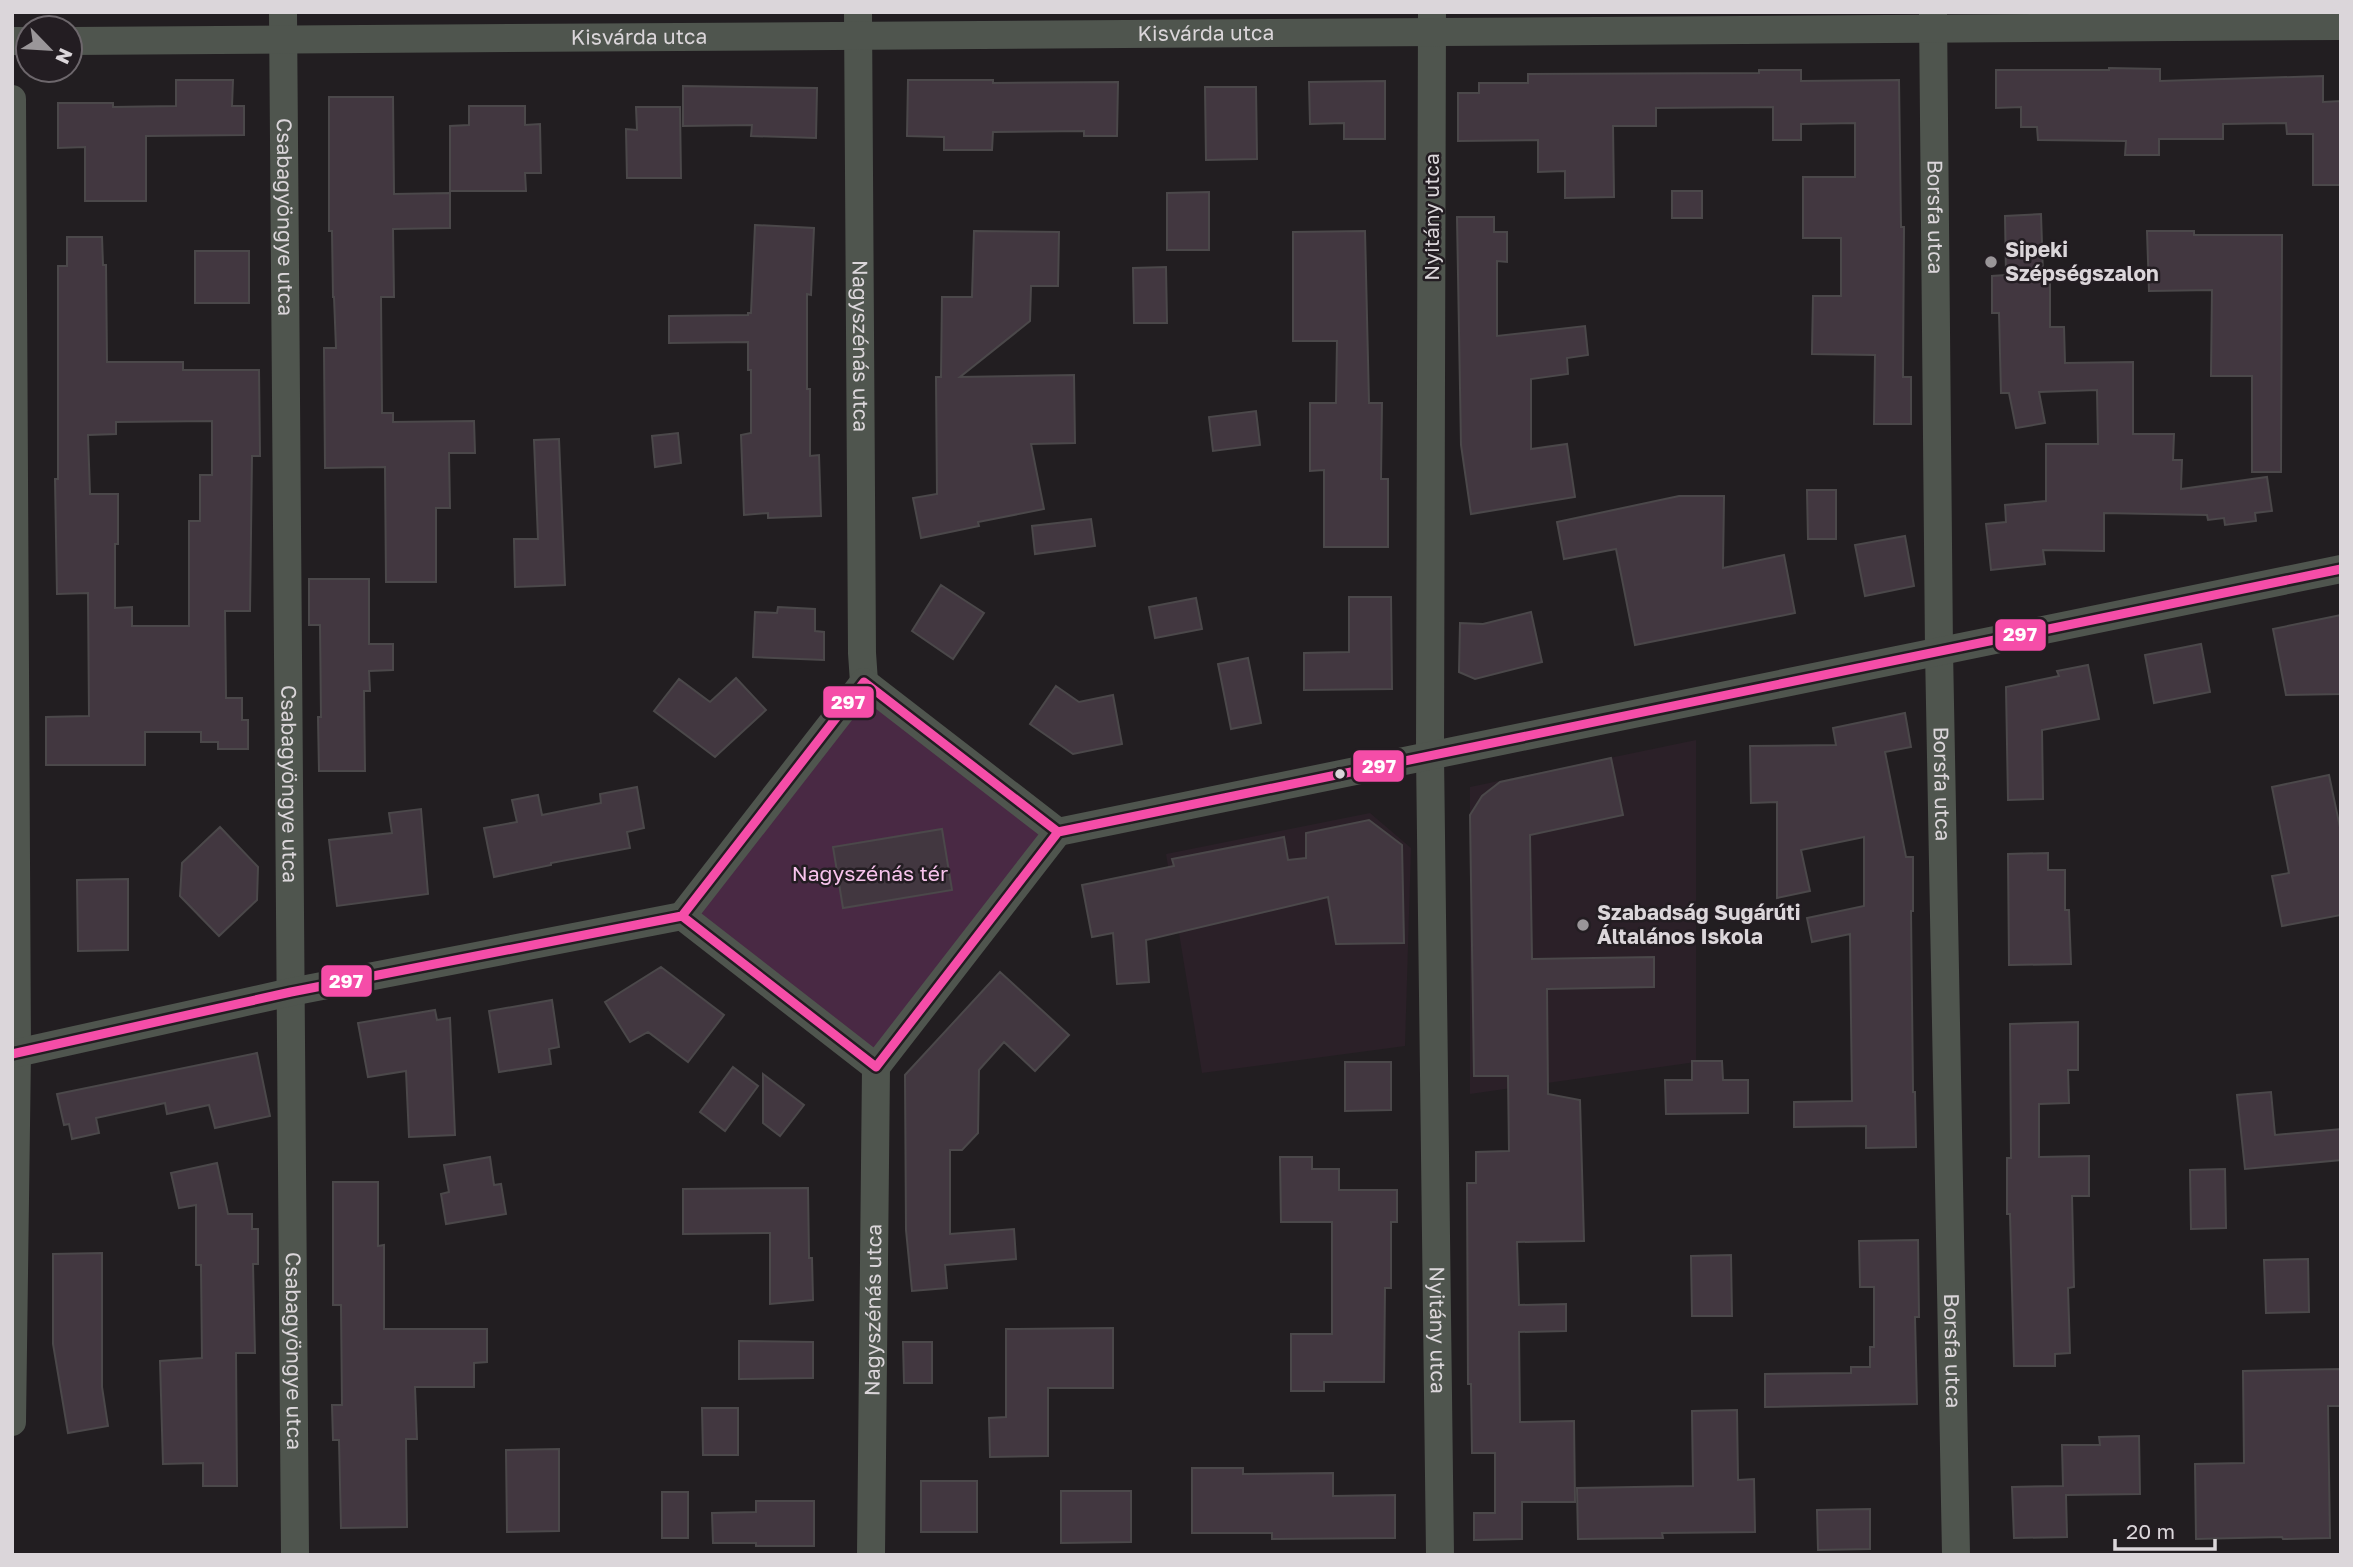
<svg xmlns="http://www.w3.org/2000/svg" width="2353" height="1567" font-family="'Golos Text',sans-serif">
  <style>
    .built { fill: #2b2028 }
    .green { fill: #492944 }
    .building { fill: #423740; stroke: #4b484a; stroke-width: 2; fill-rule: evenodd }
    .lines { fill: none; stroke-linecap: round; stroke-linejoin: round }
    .minor { stroke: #4f554e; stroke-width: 28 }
    .bus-1-casing { stroke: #231d22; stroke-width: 14 }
    .bus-1 { stroke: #f54da8; stroke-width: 9 }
    .poi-dot { fill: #9a9699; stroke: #231d22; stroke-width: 2.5 }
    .bus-dot { fill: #dbd6da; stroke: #231d22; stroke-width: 2.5 }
    .labels { text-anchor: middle; stroke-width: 5; stroke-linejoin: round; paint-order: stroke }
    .street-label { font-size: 21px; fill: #dbd6da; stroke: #231d22 }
    .poi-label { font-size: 21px; font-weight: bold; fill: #dbd6da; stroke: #231d22; text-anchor: start }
    .park-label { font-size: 21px; fill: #f7c3ec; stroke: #231d22 }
    .line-badge { stroke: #231d22; stroke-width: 2.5 }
    .badge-label { font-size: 19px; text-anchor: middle; font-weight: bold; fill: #fff }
  </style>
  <rect width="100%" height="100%" fill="#221e21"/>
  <path class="built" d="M 1696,740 L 1696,1062 L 1470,1094 L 1470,787 Z
    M 1370,813 L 1411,848 L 1405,1046 L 1202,1073 L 1166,854 Z"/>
  <path class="green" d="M 864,682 L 1058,832 L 876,1067 L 682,916 Z"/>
  <path class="building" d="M 2109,68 L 2160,69 L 2160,81 L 2323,76 L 2323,102 L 2341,101 L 2341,185 L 2313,185 L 2313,134 L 2287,134 L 2286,123 L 2223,124 L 2223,139 L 2159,139 L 2159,155 L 2125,155 L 2126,141 L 2038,140 L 2037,127 L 2021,127 L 2021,107 L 1996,108 L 1996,70 L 2109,70 Z
    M 1759,70 L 1801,70 L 1801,81 L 1899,80 L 1901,227 L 1904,227 L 1903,377 L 1911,377 L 1911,424 L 1874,424 L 1875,355 L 1812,354 L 1813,296 L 1841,296 L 1841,238 L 1803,238 L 1803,177 L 1855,177 L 1855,123 L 1801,124 L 1801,140 L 1773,140 L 1773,107 L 1656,108 L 1656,126 L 1613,126 L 1614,197 L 1565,198 L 1565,171 L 1538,172 L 1538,140 L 1458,141 L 1458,93 L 1479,93 L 1479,83 L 1528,83 L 1528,74 L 1759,73 Z
    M 176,80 L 233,80 L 232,106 L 244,106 L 244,135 L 146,136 L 146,201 L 85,201 L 85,147 L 58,148 L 58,103 L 113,103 L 113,107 L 176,106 Z
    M 908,80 L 993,80 L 993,83 L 1118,82 L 1117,136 L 1084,136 L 1084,131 L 993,132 L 992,150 L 944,150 L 944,137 L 907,136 Z
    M 1385,81 L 1385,139 L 1344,139 L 1344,123 L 1310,124 L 1309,82 Z
    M 683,86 L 817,88 L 816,138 L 751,136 L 752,125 L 683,126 Z
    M 1205,87 L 1256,87 L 1257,159 L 1206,160 Z
    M 329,97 L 393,97 L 394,194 L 450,193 L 450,228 L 393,229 L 394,297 L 381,297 L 382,413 L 393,413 L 393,422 L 474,421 L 475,453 L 449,453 L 450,508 L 436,508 L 436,582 L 386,582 L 385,467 L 325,468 L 324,348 L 336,348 L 334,297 L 333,297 L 332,231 L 329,231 Z
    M 469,106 L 525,106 L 525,125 L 540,124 L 541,173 L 525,173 L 526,191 L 450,191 L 450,126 L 469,125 Z
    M 636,107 L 680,107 L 681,178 L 627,178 L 626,129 L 637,130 Z
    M 1672,191 L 1702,191 L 1702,218 L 1672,218 Z
    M 1209,192 L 1209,250 L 1167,250 L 1167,193 Z
    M 2041,214 L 2043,275 L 2050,275 L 2050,327 L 2064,327 L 2065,363 L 2133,362 L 2133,434 L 2174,434 L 2173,460 L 2182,460 L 2181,489 L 2267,477 L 2272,511 L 2255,513 L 2256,521 L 2225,525 L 2224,518 L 2208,520 L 2207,515 L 2104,513 L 2104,551 L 2043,550 L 2045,564 L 1991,570 L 1986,524 L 2006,522 L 2005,505 L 2046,501 L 2046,444 L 2098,444 L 2097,390 L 2039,392 L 2045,423 L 2016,428 L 2009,393 L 2001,393 L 1999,313 L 1992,313 L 1992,276 L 2006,275 L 2005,216 Z
    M 1457,217 L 1494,217 L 1494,232 L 1507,232 L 1507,262 L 1497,261 L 1497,336 L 1585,326 L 1588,355 L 1567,358 L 1568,374 L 1531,379 L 1531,449 L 1567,444 L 1575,497 L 1471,514 L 1461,445 Z
    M 755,225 L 814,228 L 811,295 L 807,294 L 807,389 L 810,389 L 810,456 L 819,455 L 821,516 L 768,518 L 768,513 L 744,515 L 741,435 L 751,433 L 751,370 L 748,370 L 748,342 L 669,343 L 669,316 L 748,315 L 748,313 L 751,313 Z
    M 974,231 L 1059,232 L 1058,286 L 1031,286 L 1030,321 L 960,377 L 1074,375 L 1075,443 L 1031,444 L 1044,509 L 978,522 L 979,526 L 921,538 L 913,498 L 937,494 L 936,377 L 941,377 L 942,297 L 972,297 Z
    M 1365,231 L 1369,403 L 1382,403 L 1381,479 L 1388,479 L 1388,547 L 1324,547 L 1324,470 L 1310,471 L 1310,403 L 1336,403 L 1337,341 L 1293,341 L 1293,232 Z
    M 2147,231 L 2194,231 L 2194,235 L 2282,235 L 2281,472 L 2252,472 L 2252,376 L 2211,376 L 2212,290 L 2149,291 Z
    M 67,237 L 102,237 L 103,265 L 106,265 L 107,362 L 183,362 L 183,370 L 259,370 L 260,456 L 252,456 L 250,611 L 225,611 L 226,698 L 242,698 L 242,720 L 248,720 L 248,749 L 218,749 L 218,742 L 201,742 L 201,732 L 145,732 L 145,765 L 46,765 L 46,717 L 89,716 L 88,593 L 57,594 L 55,479 L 58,479 L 58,266 L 67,266 ZM 212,421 L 212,475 L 200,475 L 200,521 L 189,521 L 189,626 L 132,626 L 132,607 L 115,608 L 115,544 L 118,544 L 118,494 L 90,494 L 88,435 L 116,434 L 116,422 Z
    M 195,251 L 249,251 L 249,303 L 195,303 Z
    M 1166,267 L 1167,323 L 1134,323 L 1133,268 Z
    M 1256,411 L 1260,445 L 1213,451 L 1209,417 Z
    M 678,433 L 681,463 L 655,467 L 652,436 Z
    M 559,439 L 565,585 L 515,587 L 514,539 L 538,539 L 534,440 Z
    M 1807,490 L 1836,490 L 1836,539 L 1808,539 Z
    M 1679,496 L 1724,496 L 1723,568 L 1784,555 L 1795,613 L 1635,645 L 1616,549 L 1564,559 L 1557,522 Z
    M 1091,519 L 1095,546 L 1035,554 L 1032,526 Z
    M 1905,536 L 1914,586 L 1865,596 L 1855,545 Z
    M 309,579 L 369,579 L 369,644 L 393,644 L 393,670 L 369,671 L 370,691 L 364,691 L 365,771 L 319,771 L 318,717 L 321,717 L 320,625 L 309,625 Z
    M 941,585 L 984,613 L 953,659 L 912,631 Z
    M 1349,597 L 1391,597 L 1392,689 L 1304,690 L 1304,653 L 1349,652 Z
    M 1196,598 L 1202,629 L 1155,638 L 1149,607 Z
    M 778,607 L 815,609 L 815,631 L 824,632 L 824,660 L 753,657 L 755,612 L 777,613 Z
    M 1531,612 L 1542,662 L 1475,679 L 1459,672 L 1460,623 L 1483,624 Z
    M 2341,615 L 2341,694 L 2286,695 L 2273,629 Z
    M 2201,644 L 2210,692 L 2154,703 L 2145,655 Z
    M 1248,658 L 1261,723 L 1231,729 L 1218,664 Z
    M 2088,665 L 2099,719 L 2042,730 L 2043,799 L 2008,800 L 2006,687 L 2059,676 L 2057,671 Z
    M 736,678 L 766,710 L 715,757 L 654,711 L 679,679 L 710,702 Z
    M 1056,686 L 1079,702 L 1113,695 L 1122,744 L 1073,754 L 1030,724 Z
    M 1905,713 L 1911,747 L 1885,752 L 1906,857 L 1913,857 L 1913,911 L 1911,911 L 1913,1092 L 1915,1092 L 1916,1147 L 1866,1148 L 1866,1126 L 1794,1127 L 1794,1102 L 1852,1101 L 1850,934 L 1812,942 L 1807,918 L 1864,906 L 1864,837 L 1801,850 L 1810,891 L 1777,898 L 1777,802 L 1751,803 L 1750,746 L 1836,745 L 1833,728 Z
    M 1611,758 L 1623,815 L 1530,835 L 1532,959 L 1654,957 L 1654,987 L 1547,989 L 1548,1094 L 1580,1100 L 1584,1241 L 1517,1242 L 1519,1305 L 1566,1304 L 1566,1331 L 1519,1332 L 1520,1422 L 1574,1421 L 1575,1502 L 1522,1502 L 1522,1539 L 1474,1540 L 1474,1513 L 1495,1513 L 1495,1453 L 1472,1453 L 1471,1384 L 1468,1384 L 1467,1183 L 1476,1183 L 1476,1152 L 1509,1151 L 1508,1076 L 1474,1076 L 1470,815 L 1482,796 L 1500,782 Z
    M 2329,775 L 2341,832 L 2341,915 L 2282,926 L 2272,876 L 2289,873 L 2272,787 Z
    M 637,787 L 644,828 L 627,832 L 630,848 L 551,863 L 551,865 L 494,877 L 484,828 L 517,822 L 512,800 L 538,795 L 542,815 L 601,803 L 600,794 Z
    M 421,809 L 428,894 L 337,906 L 329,840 L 392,833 L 389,813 Z
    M 1369,820 L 1402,845 L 1404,943 L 1336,944 L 1328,897 L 1146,940 L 1149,982 L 1117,984 L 1113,933 L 1092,937 L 1082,885 L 1174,866 L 1172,859 L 1284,837 L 1288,860 L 1306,858 L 1306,833 Z
    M 220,827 L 258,867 L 257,900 L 219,936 L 180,896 L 182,863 Z
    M 942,829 L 952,890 L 843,908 L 833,847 Z
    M 2048,853 L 2048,870 L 2065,870 L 2065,910 L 2069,910 L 2071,964 L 2009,965 L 2008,854 Z
    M 128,879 L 128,950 L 78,951 L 77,880 Z
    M 661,967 L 724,1015 L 688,1062 L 648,1032 L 630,1042 L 605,1002 Z
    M 1000,972 L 1069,1035 L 1035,1071 L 1004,1042 L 979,1070 L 978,1133 L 962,1150 L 950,1150 L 950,1234 L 1014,1229 L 1016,1259 L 945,1265 L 947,1288 L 912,1291 L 906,1230 L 905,1075 Z
    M 552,1000 L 559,1047 L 549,1049 L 551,1064 L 499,1072 L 489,1011 Z
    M 435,1010 L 437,1020 L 450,1018 L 455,1135 L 409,1137 L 406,1071 L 368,1077 L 358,1023 Z
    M 2078,1022 L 2078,1070 L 2068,1070 L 2069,1103 L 2039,1104 L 2039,1157 L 2089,1156 L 2089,1196 L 2072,1196 L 2074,1287 L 2068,1288 L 2070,1353 L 2055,1354 L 2055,1366 L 2014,1366 L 2010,1214 L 2007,1214 L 2007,1158 L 2011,1158 L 2010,1024 Z
    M 257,1053 L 270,1116 L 215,1128 L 209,1105 L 167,1114 L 165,1103 L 96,1118 L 99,1133 L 72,1139 L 69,1124 L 64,1125 L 57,1094 Z
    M 1692,1061 L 1722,1061 L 1723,1080 L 1748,1080 L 1748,1113 L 1666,1114 L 1665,1080 L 1692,1080 Z
    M 1345,1062 L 1391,1062 L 1391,1110 L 1345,1111 Z
    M 733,1067 L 758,1086 L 725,1131 L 700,1112 Z
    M 763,1074 L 804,1105 L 780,1136 L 763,1123 Z
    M 2271,1092 L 2275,1135 L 2341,1129 L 2341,1160 L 2245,1169 L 2237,1095 Z
    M 490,1157 L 494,1185 L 501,1184 L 506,1214 L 446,1224 L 441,1194 L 449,1192 L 444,1165 Z
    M 1280,1157 L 1312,1157 L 1312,1169 L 1339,1169 L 1339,1190 L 1397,1190 L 1397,1222 L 1391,1222 L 1391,1288 L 1385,1288 L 1384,1382 L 1324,1382 L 1324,1391 L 1291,1391 L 1291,1334 L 1332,1334 L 1332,1222 L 1281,1222 Z
    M 217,1163 L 228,1214 L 252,1214 L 252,1229 L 258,1229 L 258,1264 L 253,1264 L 255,1353 L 236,1353 L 237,1486 L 203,1486 L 203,1463 L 163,1464 L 160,1361 L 202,1358 L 201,1265 L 196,1265 L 196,1205 L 179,1208 L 171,1173 Z
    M 2225,1169 L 2226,1228 L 2191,1229 L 2190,1170 Z
    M 333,1182 L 378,1182 L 378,1246 L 384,1245 L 384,1329 L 487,1329 L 487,1362 L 474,1363 L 474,1387 L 415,1387 L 417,1439 L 406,1439 L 407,1527 L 341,1528 L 339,1440 L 333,1440 L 332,1405 L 342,1405 L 341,1305 L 333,1305 Z
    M 808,1188 L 809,1258 L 812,1258 L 813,1300 L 770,1304 L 770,1233 L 683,1234 L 683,1189 Z
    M 1918,1240 L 1919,1317 L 1915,1317 L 1917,1404 L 1765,1407 L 1765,1374 L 1851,1373 L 1851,1367 L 1870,1367 L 1870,1347 L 1874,1347 L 1874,1287 L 1860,1287 L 1859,1241 Z
    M 102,1253 L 102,1387 L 108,1426 L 68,1433 L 53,1344 L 53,1254 Z
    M 1731,1255 L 1732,1316 L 1692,1316 L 1691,1256 Z
    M 2308,1259 L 2309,1312 L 2266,1313 L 2264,1260 Z
    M 1113,1328 L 1113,1388 L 1048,1388 L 1048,1456 L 990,1457 L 989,1418 L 1006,1417 L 1006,1329 Z
    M 739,1341 L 813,1342 L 813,1378 L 739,1379 Z
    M 903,1342 L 932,1342 L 932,1383 L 904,1383 Z
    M 2341,1369 L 2341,1406 L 2328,1406 L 2330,1538 L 2283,1539 L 2282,1537 L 2196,1539 L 2195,1464 L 2244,1463 L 2243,1371 Z
    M 702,1408 L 738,1408 L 738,1455 L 703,1455 Z
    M 1737,1410 L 1738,1480 L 1754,1479 L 1755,1532 L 1662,1533 L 1663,1538 L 1578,1539 L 1577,1488 L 1693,1486 L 1692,1411 Z
    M 2139,1436 L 2140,1494 L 2066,1495 L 2067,1537 L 2014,1538 L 2012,1487 L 2063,1486 L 2062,1445 L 2100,1445 L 2099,1437 Z
    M 559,1449 L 559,1531 L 507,1532 L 506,1450 Z
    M 1192,1468 L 1243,1468 L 1243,1474 L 1333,1473 L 1333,1496 L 1395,1495 L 1395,1538 L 1272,1539 L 1272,1533 L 1192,1533 Z
    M 921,1481 L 977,1481 L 977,1532 L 921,1532 Z
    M 1061,1491 L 1131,1491 L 1131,1542 L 1061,1543 Z
    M 662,1492 L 688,1492 L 688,1538 L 662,1538 Z
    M 756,1501 L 814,1501 L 814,1546 L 756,1546 L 756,1543 L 713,1543 L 712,1513 L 756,1512 Z
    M 1870,1509 L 1870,1549 L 1818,1550 L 1817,1510 Z"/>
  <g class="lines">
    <g class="minor">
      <path id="s1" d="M 283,12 L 295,1555"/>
      <path id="s2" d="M 858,12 L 862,653 L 864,682"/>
      <path id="s3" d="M 1432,12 L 1430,755 L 1440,1555"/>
      <path id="s4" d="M 1933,12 L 1939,650 L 1956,1555"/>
      <path d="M 12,41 L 28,41"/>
      <path id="s5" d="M 70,41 L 2341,26"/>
      <path d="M 12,99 L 17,1052 L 12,1422"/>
      <path d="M 1058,832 L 2341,569"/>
      <path d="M 682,916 L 864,682 L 1058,832"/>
      <path d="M 682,916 L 876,1067 L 1058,832"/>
      <path d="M 12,1054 L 291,992 L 682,916"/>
      <path id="s6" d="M 871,1555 L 876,1067"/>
    </g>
    <defs>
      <path id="bus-1" d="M 1058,832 L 2341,569
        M 682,916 L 864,682 L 1058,832
        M 682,916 L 876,1067 L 1058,832
        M 12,1054 L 291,992 L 682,916"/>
    </defs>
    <use href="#bus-1" class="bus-1-casing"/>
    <use href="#bus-1" class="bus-1"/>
  </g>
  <g class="poi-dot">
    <circle cx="1991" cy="262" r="7"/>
    <circle cx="1583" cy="925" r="7"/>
  </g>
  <circle class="bus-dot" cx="1340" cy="774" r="6"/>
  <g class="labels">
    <g class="street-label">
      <text dy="7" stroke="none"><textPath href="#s5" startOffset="1136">Kisvárda utca</textPath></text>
      <text dy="7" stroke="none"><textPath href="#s5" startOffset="569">Kisvárda utca</textPath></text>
      <text dy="7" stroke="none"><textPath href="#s1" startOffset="205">Csabagyöngye utca</textPath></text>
      <text transform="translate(1432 217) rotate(-90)" y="7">Nyitány utca</text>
      <text dy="7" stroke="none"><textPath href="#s4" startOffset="205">Borsfa utca</textPath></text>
      <text dy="7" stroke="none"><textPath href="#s2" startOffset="334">Nagyszénás utca</textPath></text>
      <text dy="7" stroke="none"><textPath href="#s1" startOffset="772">Csabagyöngye utca</textPath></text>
      <text dy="7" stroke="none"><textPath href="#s4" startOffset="772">Borsfa utca</textPath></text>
      <text dy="7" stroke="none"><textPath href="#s6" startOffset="245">Nagyszénás utca</textPath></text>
      <text dy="7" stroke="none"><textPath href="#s3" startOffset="1318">Nyitány utca</textPath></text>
      <text dy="7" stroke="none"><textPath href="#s1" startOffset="1339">Csabagyöngye utca</textPath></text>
      <text dy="7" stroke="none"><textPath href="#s4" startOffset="1339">Borsfa utca</textPath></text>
    </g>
    <g class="poi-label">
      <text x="2005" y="257">Sipeki<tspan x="2005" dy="24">Szépségszalon</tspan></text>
      <text x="1597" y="920">Szabadság Sugárúti<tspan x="1597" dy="24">Általános Iskola</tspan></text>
    </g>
    <g class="park-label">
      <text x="870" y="881">Nagyszénás tér</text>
    </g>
  </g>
  <g class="line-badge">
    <rect x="1994" y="618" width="53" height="34" rx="7" fill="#f54da8"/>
    <rect x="822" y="685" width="53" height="34" rx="7" fill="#f54da8"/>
    <rect x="1352" y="749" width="53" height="34" rx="7" fill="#f54da8"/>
    <rect x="320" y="964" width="53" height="34" rx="7" fill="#f54da8"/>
  </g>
  <g class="badge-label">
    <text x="2020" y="641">297</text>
    <text x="848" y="709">297</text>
    <text x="1379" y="773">297</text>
    <text x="346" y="988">297</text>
  </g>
  <rect width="2353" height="1567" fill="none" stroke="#dbd6da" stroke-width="28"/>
  <g transform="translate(49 49) rotate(115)"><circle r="33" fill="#231d22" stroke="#6d676c" stroke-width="2"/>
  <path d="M0-5L12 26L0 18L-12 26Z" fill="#9a9699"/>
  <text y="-10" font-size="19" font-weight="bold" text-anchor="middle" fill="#dbd6da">N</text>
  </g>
  <path d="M2115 1539v10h100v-10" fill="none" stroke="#dbd6da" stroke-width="3.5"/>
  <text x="2126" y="1539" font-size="21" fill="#dbd6da" stroke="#231d22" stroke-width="5" paint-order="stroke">20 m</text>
</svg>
